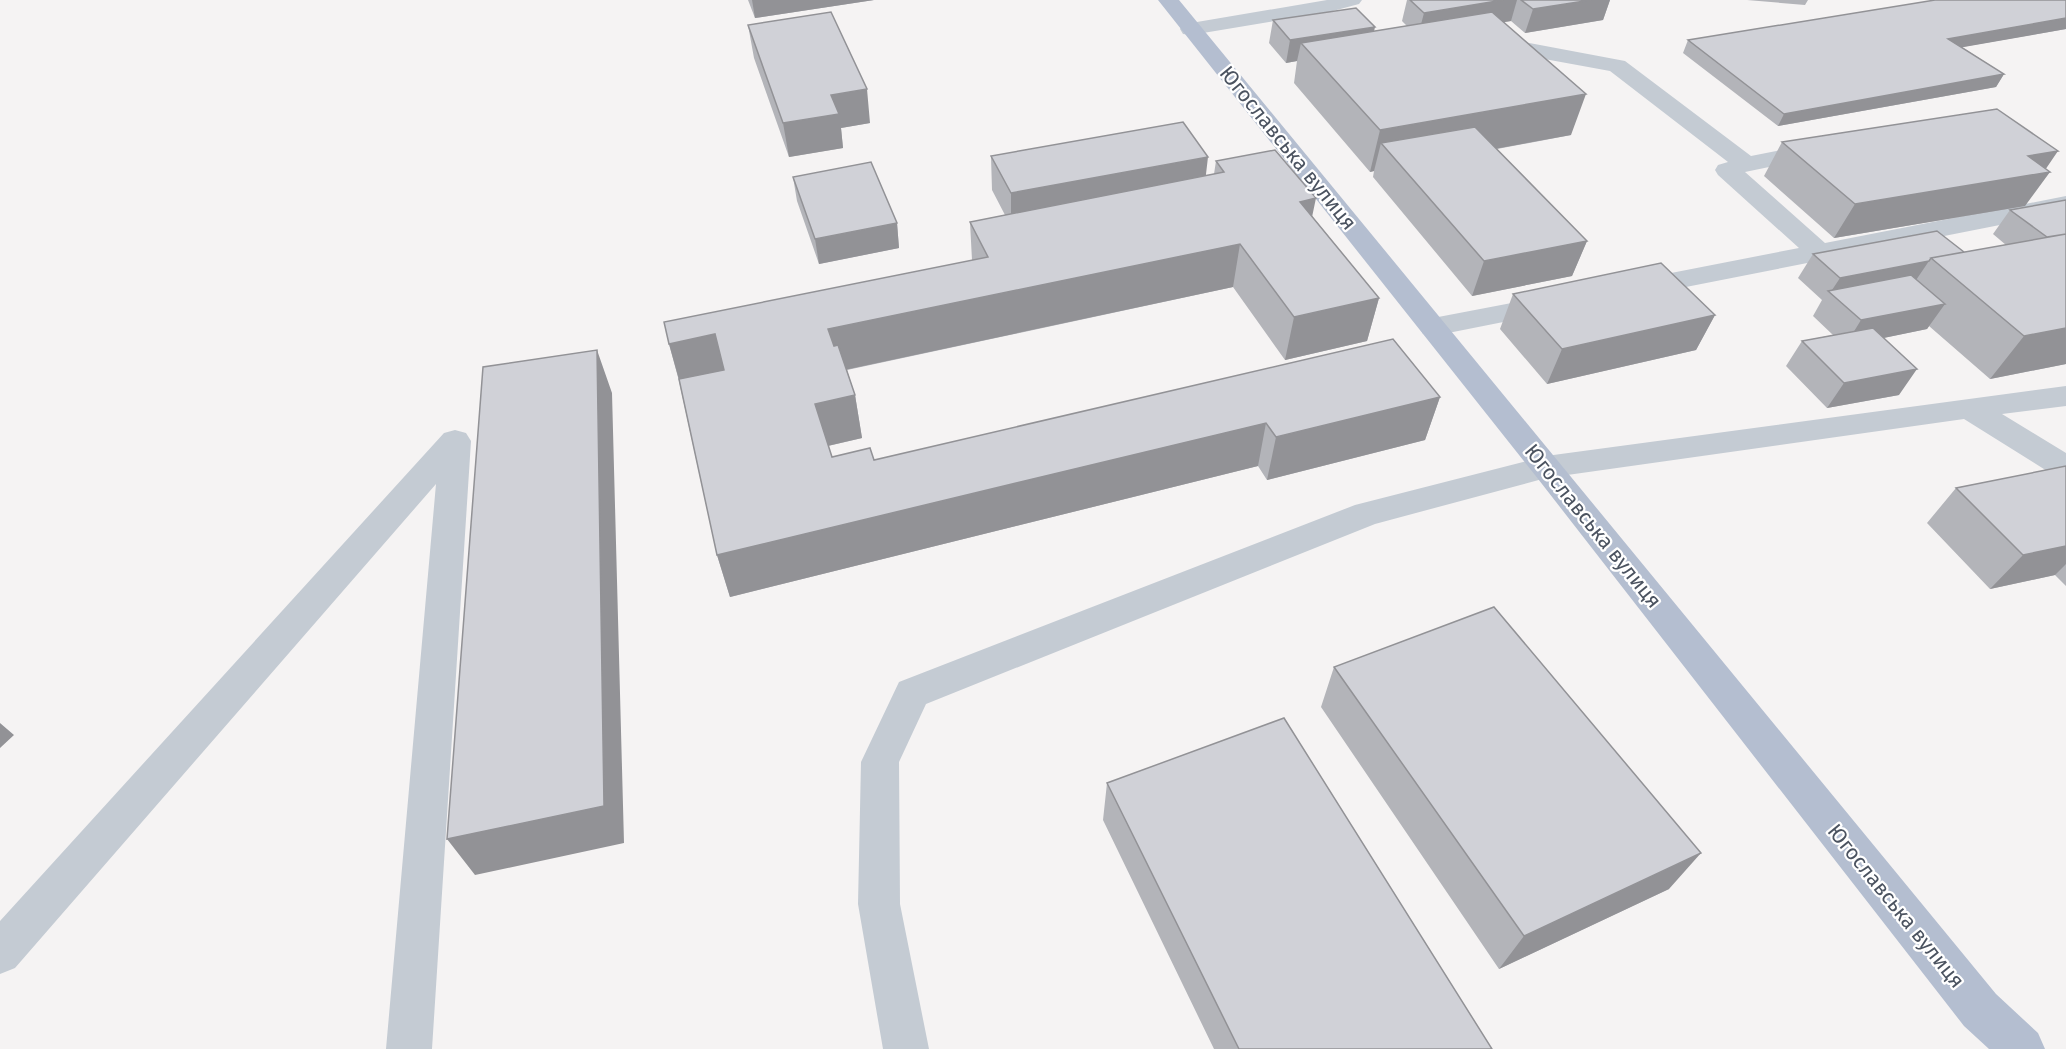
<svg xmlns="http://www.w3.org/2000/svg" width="2066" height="1049" font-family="'Fira Sans',sans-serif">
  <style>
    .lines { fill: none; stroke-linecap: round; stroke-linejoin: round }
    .minor { fill: #c4cbd3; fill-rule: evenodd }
    .major { fill: #b4bed0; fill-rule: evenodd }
    .wall { fill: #b3b4b9 }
    .shaded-wall { fill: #929296 }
    .building { fill: #d0d1d7; stroke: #929296; stroke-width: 1.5 }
    .labels { text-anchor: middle; stroke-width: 4.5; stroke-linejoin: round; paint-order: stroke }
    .street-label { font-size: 21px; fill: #4b5360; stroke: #fff }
  </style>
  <rect width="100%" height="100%" fill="#f5f3f3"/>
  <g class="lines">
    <path class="minor" d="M 1327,0 L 1362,0 L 1359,4 L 1329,12 L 1191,35 L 1183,34 L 1180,29 L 1183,24 L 1191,23 Z
      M 1492,36 L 1625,61 L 1751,156 L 1818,143 L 1827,145 L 1830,150 L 1827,155 L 1745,172 L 1825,243 L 2066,196 L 2066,212 L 1635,297 L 1625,294 L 1621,288 L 1625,282 L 1799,248 L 1718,175 L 1715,170 L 1718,165 L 1728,162 L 1610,71 L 1484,48 L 1481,43 L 1484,38 Z
      M 1549,296 L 1559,299 L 1563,305 L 1559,311 L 1433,336 L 1423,334 L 1419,327 L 1423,320 L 1433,318 Z
      M 2066,386 L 2066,406 L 2002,414 L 2066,453 L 2066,479 L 2055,476 L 1964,419 L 1546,478 L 1375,524 L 926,704 L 899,762 L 900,904 L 929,1049 L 883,1049 L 858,904 L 861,762 L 899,682 L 1355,505 L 1546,456 Z
      M 455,430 L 466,433 L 471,441 L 432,1049 L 386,1049 L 436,484 L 15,968 L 0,974 L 0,921 L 444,433 Z"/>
    <path class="major" d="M 1158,0 L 1179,0 L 1996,994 L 2038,1033 L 2045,1049 L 1989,1049 L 1964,1026 L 1535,475 Z"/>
  </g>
  <path class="wall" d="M 748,0 L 874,0 L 755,18 Z
    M 1407,0 L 1610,0 L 1603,20 L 1525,33 L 1511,21 L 1504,22 L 1571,135 L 1497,149 L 1587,241 L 1572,276 L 1472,296 L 1373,177 L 1374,171 L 1370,172 L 1294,83 L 1297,61 L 1286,63 L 1269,43 L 1273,20 L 1374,31 L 1407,26 L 1402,21 Z
    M 1747,0 L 1808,0 L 1805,5 Z
    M 2066,0 L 2066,29 L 1962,47 L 2004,74 L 1996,87 L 1778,126 L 1683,53 L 1688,40 Z
    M 748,25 L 870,123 L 841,128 L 843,148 L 789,157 L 754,58 Z
    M 1782,142 L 2046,168 L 2025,206 L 1834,238 L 1764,176 Z
    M 991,156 L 1206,176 L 1214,174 L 1216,161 L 1312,216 L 1379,298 L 1367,341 L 1285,360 L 1233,287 L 847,370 L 855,395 L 862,438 L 828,446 L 832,457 L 874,460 L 1440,397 L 1425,440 L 1267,480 L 1258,466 L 730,597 L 717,555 L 679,381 L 669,344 L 972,260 L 970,222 L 1005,215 L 992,190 Z
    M 793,177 L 897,223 L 899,248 L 819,264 L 797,201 Z
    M 2066,200 L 2066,364 L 1990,379 L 1929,326 L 1927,329 L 1883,338 L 1899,395 L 1827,408 L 1786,366 L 1802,341 L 1833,335 L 1813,316 L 1822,300 L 1798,278 L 1813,254 L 1964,252 L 2006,245 L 1993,234 L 2010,210 Z
    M 1513,294 L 1715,315 L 1696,350 L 1547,384 L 1500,329 Z
    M 2066,466 L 2066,586 L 2055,575 L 1990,589 L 1927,523 L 1956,488 Z
    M 1334,667 L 1669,889 L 1499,969 L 1321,707 Z
    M 1107,783 L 1492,1049 L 1214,1049 L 1103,820 Z"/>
  <path class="shaded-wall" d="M 752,0 L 874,0 L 755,18 Z
    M 1503,0 L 1517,0 L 1511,21 L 1418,36 L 1424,13 Z
    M 1591,0 L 1610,0 L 1603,20 L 1525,33 L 1533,9 Z
    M 2066,18 L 2066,29 L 1941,51 L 1948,39 Z
    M 1375,27 L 1370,50 L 1301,43 L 1297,61 L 1286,63 L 1290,40 Z
    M 2004,74 L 1996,87 L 1778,126 L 1784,114 Z
    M 867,89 L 870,123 L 841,128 L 843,148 L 789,157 L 783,123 L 831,95 Z
    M 1586,94 L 1571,135 L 1401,166 L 1381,143 L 1374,171 L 1370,172 L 1380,130 Z
    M 2058,151 L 2043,173 L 2050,172 L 2025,206 L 1834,238 L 1855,204 L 2028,156 Z
    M 1208,157 L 1204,191 L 1011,228 L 1011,193 Z
    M 1316,198 L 1307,241 L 1300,202 Z
    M 897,223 L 899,248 L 819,264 L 815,239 Z
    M 1587,241 L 1572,276 L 1472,296 L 1484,261 Z
    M 1240,244 L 1233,287 L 835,372 L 828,329 Z
    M 1929,261 L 1912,286 L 1830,293 L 1840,278 Z
    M 1379,298 L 1367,341 L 1285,360 L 1294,317 Z
    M 1945,304 L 1927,329 L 1845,346 L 1861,320 Z
    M 1715,315 L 1696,350 L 1547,384 L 1562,349 Z
    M 2066,328 L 2066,364 L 1990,379 L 2024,336 Z
    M 715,334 L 726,377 L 681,387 L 669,344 Z
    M 597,350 L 612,393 L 624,843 L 475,875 L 447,839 Z
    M 1917,369 L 1899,395 L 1827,408 L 1844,383 Z
    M 855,395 L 862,438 L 823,447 L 815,404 Z
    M 1440,397 L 1425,440 L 1267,480 L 1276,437 Z
    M 1266,423 L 1258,466 L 730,597 L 717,555 Z
    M 2066,546 L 2066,564 L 2055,575 L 1990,589 L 2023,555 Z
    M 0,723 L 14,735 L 0,748 Z
    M 1701,853 L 1669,889 L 1499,969 L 1524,936 Z"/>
  <path class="building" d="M 1410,0 L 1503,0 L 1424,13 Z
    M 1521,0 L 1591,0 L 1533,9 Z
    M 1935,0 L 2066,0 L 2066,18 L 1948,39 L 2004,74 L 1784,114 L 1688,40 Z
    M 1356,8 L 1375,27 L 1290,40 L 1273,20 Z
    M 831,12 L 867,89 L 831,95 L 839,114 L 783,123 L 748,25 Z
    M 1492,12 L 1586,94 L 1380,130 L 1301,43 Z
    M 1997,109 L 2058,151 L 2028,156 L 2050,172 L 1855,204 L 1782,142 Z
    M 1183,122 L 1208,157 L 1011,193 L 991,156 Z
    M 1475,127 L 1587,241 L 1484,261 L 1381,143 Z
    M 1275,150 L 1316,198 L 1300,202 L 1379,298 L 1294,317 L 1240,244 L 828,329 L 834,346 L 838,345 L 855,395 L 815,404 L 832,457 L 870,448 L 874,460 L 1393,339 L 1440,397 L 1276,437 L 1266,423 L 717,555 L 679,379 L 724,370 L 715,334 L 669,344 L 664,322 L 988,257 L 970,222 L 1224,172 L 1216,161 Z
    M 871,162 L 897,223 L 815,239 L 793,177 Z
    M 2066,200 L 2066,234 L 2047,237 L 2010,210 Z
    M 1937,231 L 1964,252 L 1931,258 L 1929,261 L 1840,278 L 1813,254 Z
    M 2066,234 L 2066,328 L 2024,336 L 1931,258 Z
    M 1661,263 L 1715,315 L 1562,349 L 1513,294 Z
    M 1911,275 L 1945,304 L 1861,320 L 1828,291 Z
    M 1873,328 L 1917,369 L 1844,383 L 1802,341 Z
    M 597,350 L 604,806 L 447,839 L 483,367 Z
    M 2066,466 L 2066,546 L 2023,555 L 1956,488 Z
    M 1494,607 L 1701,853 L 1524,936 L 1334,667 Z
    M 1284,718 L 1492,1049 L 1239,1049 L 1107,783 Z"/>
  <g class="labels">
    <g class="street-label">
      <text transform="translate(1288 148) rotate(51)" y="7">Югославська вулиця</text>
      <text transform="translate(1593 526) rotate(51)" y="7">Югославська вулиця</text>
      <text transform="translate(1896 906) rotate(51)" y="7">Югославська вулиця</text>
    </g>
  </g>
</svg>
